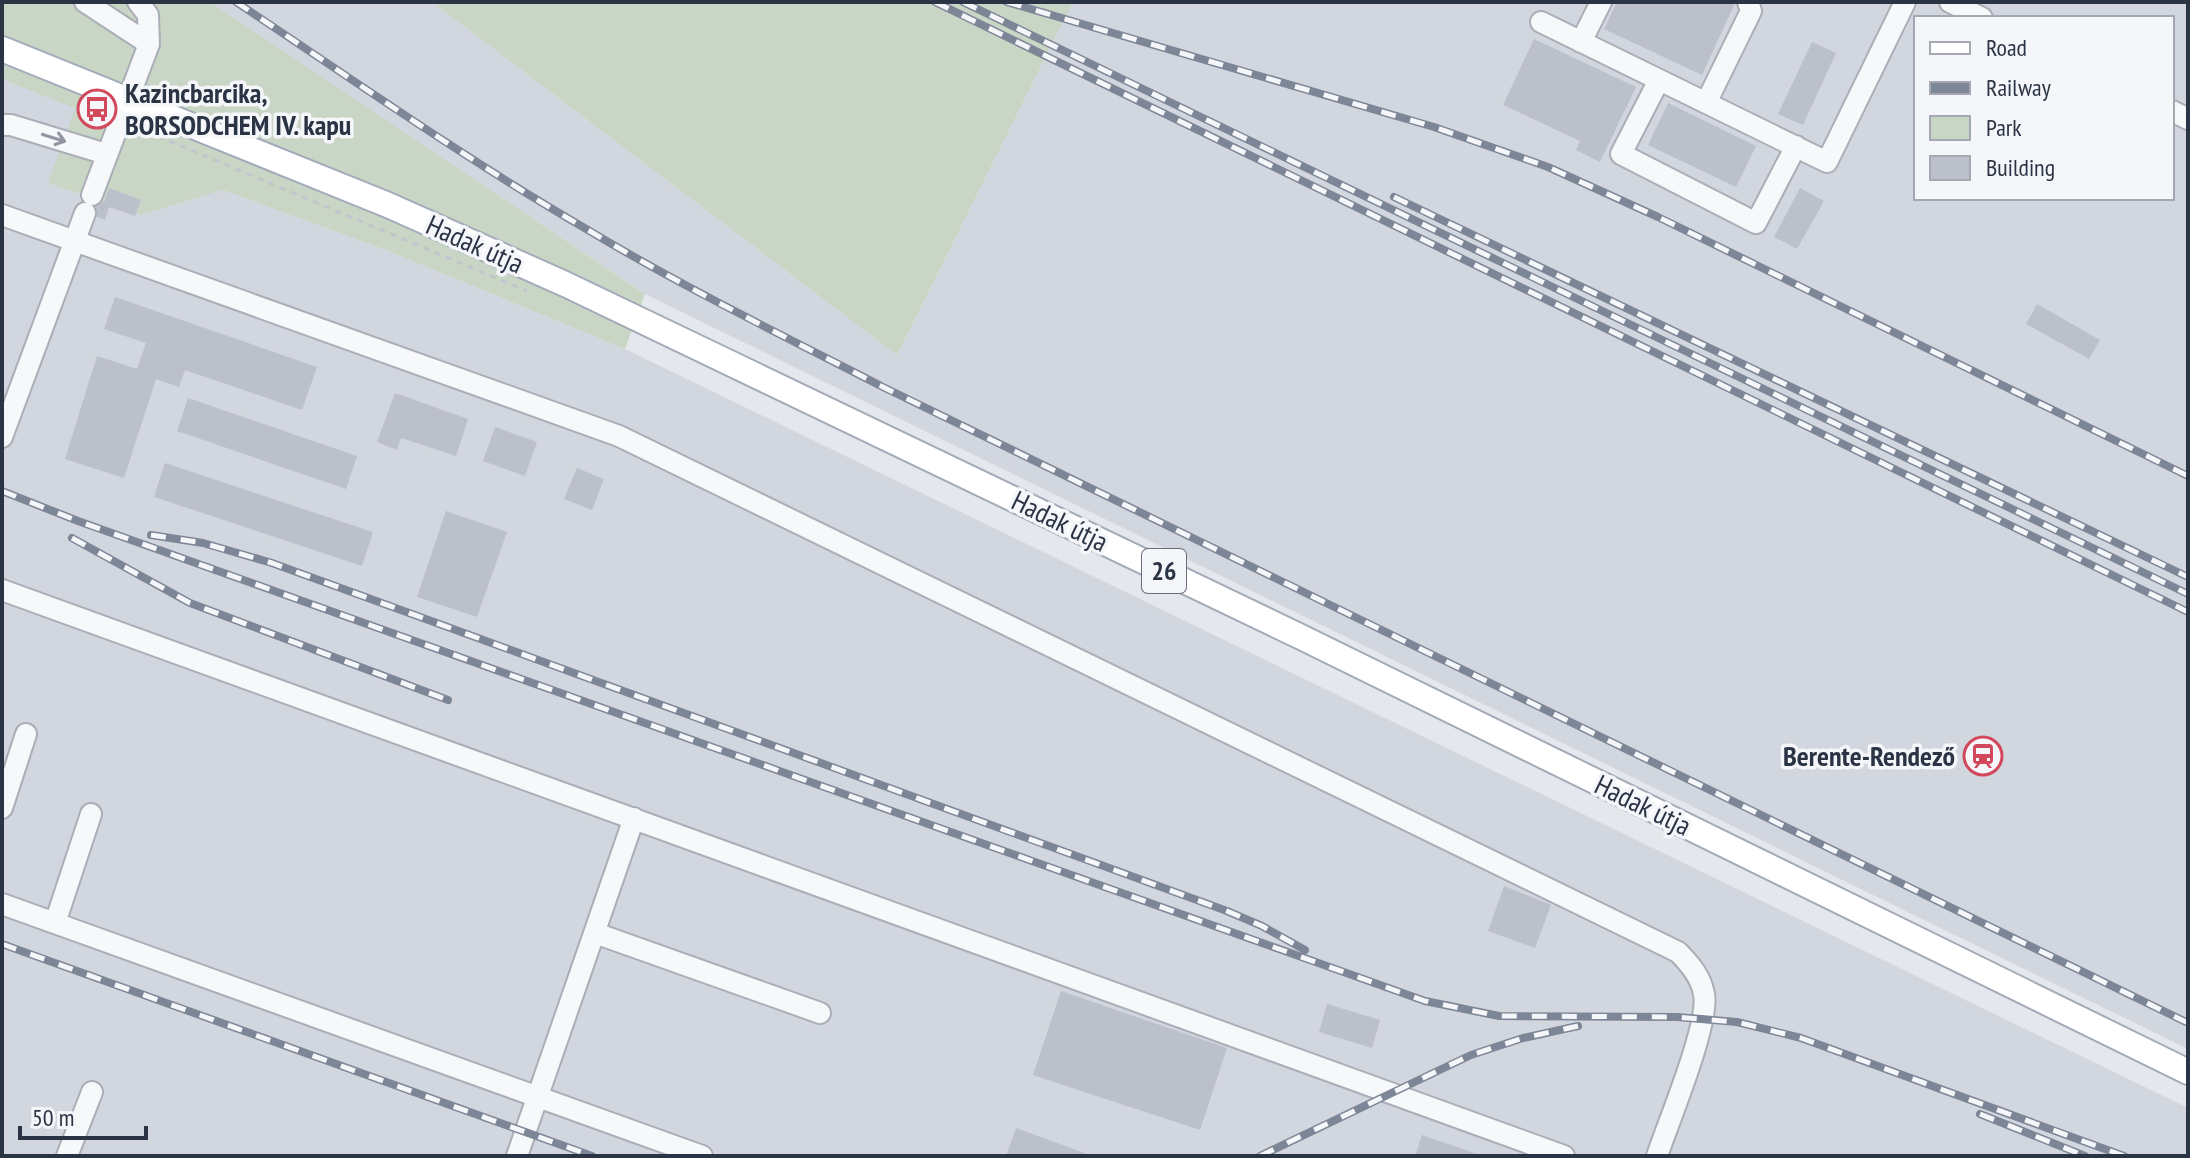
<svg xmlns="http://www.w3.org/2000/svg" width="2190" height="1158" font-family="'PT Sans Narrow',sans-serif">
  <style>
    .built { fill: #d2d6de; fill-rule: evenodd }
    .green { fill: #c9d6c5 }
    .building { fill: #bbc0ca }
    .lines { fill: none; stroke-linecap: round; stroke-linejoin: round }
    .minor-casing { stroke: #a9aeb7; stroke-width: 24 }
    .major-casing { stroke: #a3abb8; stroke-width: 28 }
    .path { stroke: #c2c5cb; stroke-width: 3; stroke-dasharray: 6 6; stroke-linecap: butt }
    .minor { stroke: #f7f8fa; stroke-width: 20 }
    .major { stroke: #fff; stroke-width: 24 }
    .rail-casing { stroke: #7d8696; stroke-width: 8 }
    .rail { stroke: #f4f6f9; stroke-width: 5; stroke-dasharray: 15; stroke-linecap: butt }
    .oneway { stroke: #9196a0 }
    .labels { text-anchor: middle; stroke-width: 7; stroke-linejoin: round; paint-order: stroke }
    .shield { fill: #f4f6f9; stroke: #676e7b; stroke-width: 2 }
    .shield-label { font-size: 26px; font-weight: bold; fill: #2b3445 }
    .poi-label { font-size: 28px; font-weight: bold; fill: #2b3445; stroke: #f4f6f9; text-anchor: start }
    .street-label { font-size: 28px; fill: #2b3445; stroke: #f4f6f9 }
  </style>
  <rect width="100%" height="100%" fill="#e4e7ec"/>
  <path class="built" d="M 210,2 L 432,2 L 897,355 L 1073,2 L 2188,2 L 2188,1049 L 645,294 ZM 1916,18 L 2172,18 L 2172,198 L 1916,198 Z
    M 2,79 L 76,107 L 49,183 L 141,215 L 223,190 L 386,250 L 625,349 L 2188,1108 L 2188,1156 L 2,1156 Z"/>
  <path class="green" d="M 2,2 L 210,2 L 645,294 L 625,349 L 386,250 L 223,190 L 141,215 L 48,183 L 75,108 L 2,79 Z
    M 432,2 L 1073,2 L 897,355 Z"/>
  <path class="building" d="M 1617,2 L 1735,2 L 1735,3 L 1702,75 L 1604,29 Z
    M 1534,39 L 1636,87 L 1600,162 L 1576,150 L 1580,141 L 1503,105 Z
    M 1812,42 L 1836,53 L 1803,125 L 1778,114 Z
    M 1668,103 L 1756,146 L 1736,187 L 1648,145 Z
    M 109,188 L 141,200 L 135,216 L 109,207 L 105,220 L 97,217 L 96,207 L 105,200 Z
    M 1800,188 L 1824,201 L 1797,249 L 1774,237 Z
    M 115,297 L 317,367 L 302,410 L 185,370 L 179,387 L 156,379 L 124,478 L 65,459 L 97,356 L 137,369 L 146,343 L 104,329 Z
    M 2037,304 L 2100,340 L 2089,359 L 2026,324 Z
    M 395,393 L 468,419 L 456,456 L 401,438 L 397,450 L 377,442 Z
    M 188,398 L 357,456 L 346,489 L 177,431 Z
    M 495,427 L 537,442 L 525,476 L 483,461 Z
    M 165,463 L 373,532 L 362,566 L 154,497 Z
    M 577,468 L 604,479 L 592,510 L 564,499 Z
    M 446,511 L 507,532 L 477,617 L 417,597 Z
    M 1504,886 L 1551,905 L 1535,948 L 1488,931 Z
    M 1061,991 L 1227,1048 L 1200,1130 L 1033,1075 Z
    M 1327,1004 L 1380,1020 L 1372,1048 L 1319,1032 Z
    M 1016,1128 L 1087,1154 L 1087,1156 L 1006,1156 Z
    M 1422,1135 L 1477,1154 L 1476,1156 L 1415,1156 Z"/>
  <g class="lines">
    <defs>
      <path id="minor" d="M 85,2 L 149,44
        M 1950,2 L 1982,18
        M 1541,22 L 1827,162 L 1905,2
        M 1581,42 L 1601,2
        M 1659,80 L 1621,154 L 1756,223 L 1796,146
        M 1706,103 L 1751,11 L 1748,2
        M 2172,111 L 2188,119
        M 2,125 L 11,125 L 106,154
        M 92,195 L 149,44 L 148,15 L 138,2
        M 2,215 L 619,436 L 1678,952 C 1690,964 1701,977 1704,994 C 1710,1023 1668,1123 1657,1156
        M 2,437 L 85,213
        M 2,590 L 1564,1156
        M 2,808 L 26,734
        M 2,904 L 702,1156
        M 55,923 L 91,814
        M 595,933 L 820,1013
        M 67,1156 L 92,1092
        M 517,1156 L 634,818"/>
      <path id="major" d="M 2,49 L 388,205 L 565,284 L 1299,636 L 2188,1072"/>
    </defs>
    <use href="#minor" class="minor-casing"/>
    <use href="#major" class="major-casing"/>
    <path class="path" d="M 136,127 L 527,291"/>
    <use href="#minor" class="minor"/>
    <use href="#major" class="major"/>
    <defs>
      <path id="rail" d="M 236,2 C 352,79 467,160 588,230 C 683,287 784,336 883,387 L 2188,1023
        M 935,2 L 2188,612
        M 963,2 L 2188,594
        M 1007,2 L 1434,127 L 1548,167 L 1658,217 L 2188,476
        M 1394,197 L 2188,577
        M 2,491 L 78,521 L 1425,1001 L 1499,1016 L 1677,1017 L 1737,1022 L 1801,1038 L 2124,1156
        M 151,535 L 203,543 L 272,563 L 1227,911 L 1262,926 L 1305,950
        M 72,538 L 190,603 L 448,700
        M 2,944 L 592,1156
        M 1980,1114 L 2085,1156
        M 1260,1156 L 1471,1055 L 1523,1038 L 1578,1026"/>
    </defs>
    <use href="#rail" class="rail-casing"/>
    <use href="#rail" class="rail"/>
  </g>
  <defs><path id="oneway-shaft" d="M-6 0H5M1.5-3L5.5 0L1.5 3" fill="none" stroke-width="1.6" stroke-linecap="round" stroke-linejoin="round" transform="scale(2)"/></defs>
  <use class="oneway" href="#oneway-shaft" transform="translate(54 138) rotate(17)"/>
  <defs>
    <symbol id="bus-ring" viewBox="-11 -11 22 22"><circle r="9.5" fill="#f4f6f9" stroke="#d1495b" stroke-width="1.5"/><path d="M-5-6H5V4H4V6H2V4H-2V6H-4V4H-5ZM-3.5-4V0h7V-4ZM-3.5 1.2v1.5H-2V1.2ZM2 1.2v1.5H3.5V1.2Z" fill="#d1495b"/></symbol>
    <symbol id="station-ring" viewBox="-11 -11 22 22"><circle r="9.5" fill="#f4f6f9" stroke="#d1495b" stroke-width="1.5"/><path d="M-3-6H3Q5-6 5-4V2Q5 4 3 4L4.5 6H3L1.5 4h-3L-3 6H-4.5L-3 4Q-5 4-5 2V-4Q-5-6-3-6ZM-3.5-4v3h7v-3ZM-3.5 1v1.5H-2V1ZM2 1v1.5H3.5V1Z" fill="#d1495b"/></symbol>
  </defs>
  <g fill-rule="evenodd">
    <use href="#bus-ring" x="75" y="87" width="44" height="44"/>
    <use href="#station-ring" x="1961" y="734" width="44" height="44"/>
  </g>
  <g class="labels">
    <rect class="shield" x="1142" y="549" width="44" height="44" rx="6"/>
    <g class="shield-label">
      <text x="1164" y="580">26</text>
    </g>
    <g class="poi-label">
      <text x="125" y="103">Kazincbarcika,<tspan x="125" dy="32">BORSODCHEM IV. kapu</tspan></text>
      <text x="1955" y="766" text-anchor="end">Berente-Rendező</text>
    </g>
    <g class="street-label">
      <text transform="translate(475 244) rotate(24)" y="10">Hadak útja</text>
      <text transform="translate(1060 521) rotate(26)" y="10">Hadak útja</text>
      <text transform="translate(1643 805) rotate(26)" y="10">Hadak útja</text>
    </g>
  </g>
  <rect width="2190" height="1158" fill="none" stroke="#2b3445" stroke-width="8"/>
  <rect x="1914" y="16" width="260" height="184" fill="#f4f6f9" stroke="#a4a8b1" stroke-width="2"/>
  <rect x="1930" y="42" width="40" height="12" fill="#ffffff" stroke="#a4a8b1" stroke-width="2"/>
  <text x="1986" y="56" font-size="24" fill="#2b3445">Road</text>
  <rect x="1930" y="82" width="40" height="12" fill="#7d8696" stroke="#a4a8b1" stroke-width="2"/>
  <text x="1986" y="96" font-size="24" fill="#2b3445">Railway</text>
  <rect x="1930" y="116" width="40" height="24" fill="#c9d6c5" stroke="#a4a8b1" stroke-width="2"/>
  <text x="1986" y="136" font-size="24" fill="#2b3445">Park</text>
  <rect x="1930" y="156" width="40" height="24" fill="#bbc0ca" stroke="#a4a8b1" stroke-width="2"/>
  <text x="1986" y="176" font-size="24" fill="#2b3445">Building</text>
  <path d="M20 1126v12h126v-12" fill="none" stroke="#2b3445" stroke-width="4"/>
  <text x="32" y="1126" font-size="24" fill="#2b3445" stroke="#f4f6f9" stroke-width="6" paint-order="stroke">50 m</text>
</svg>
